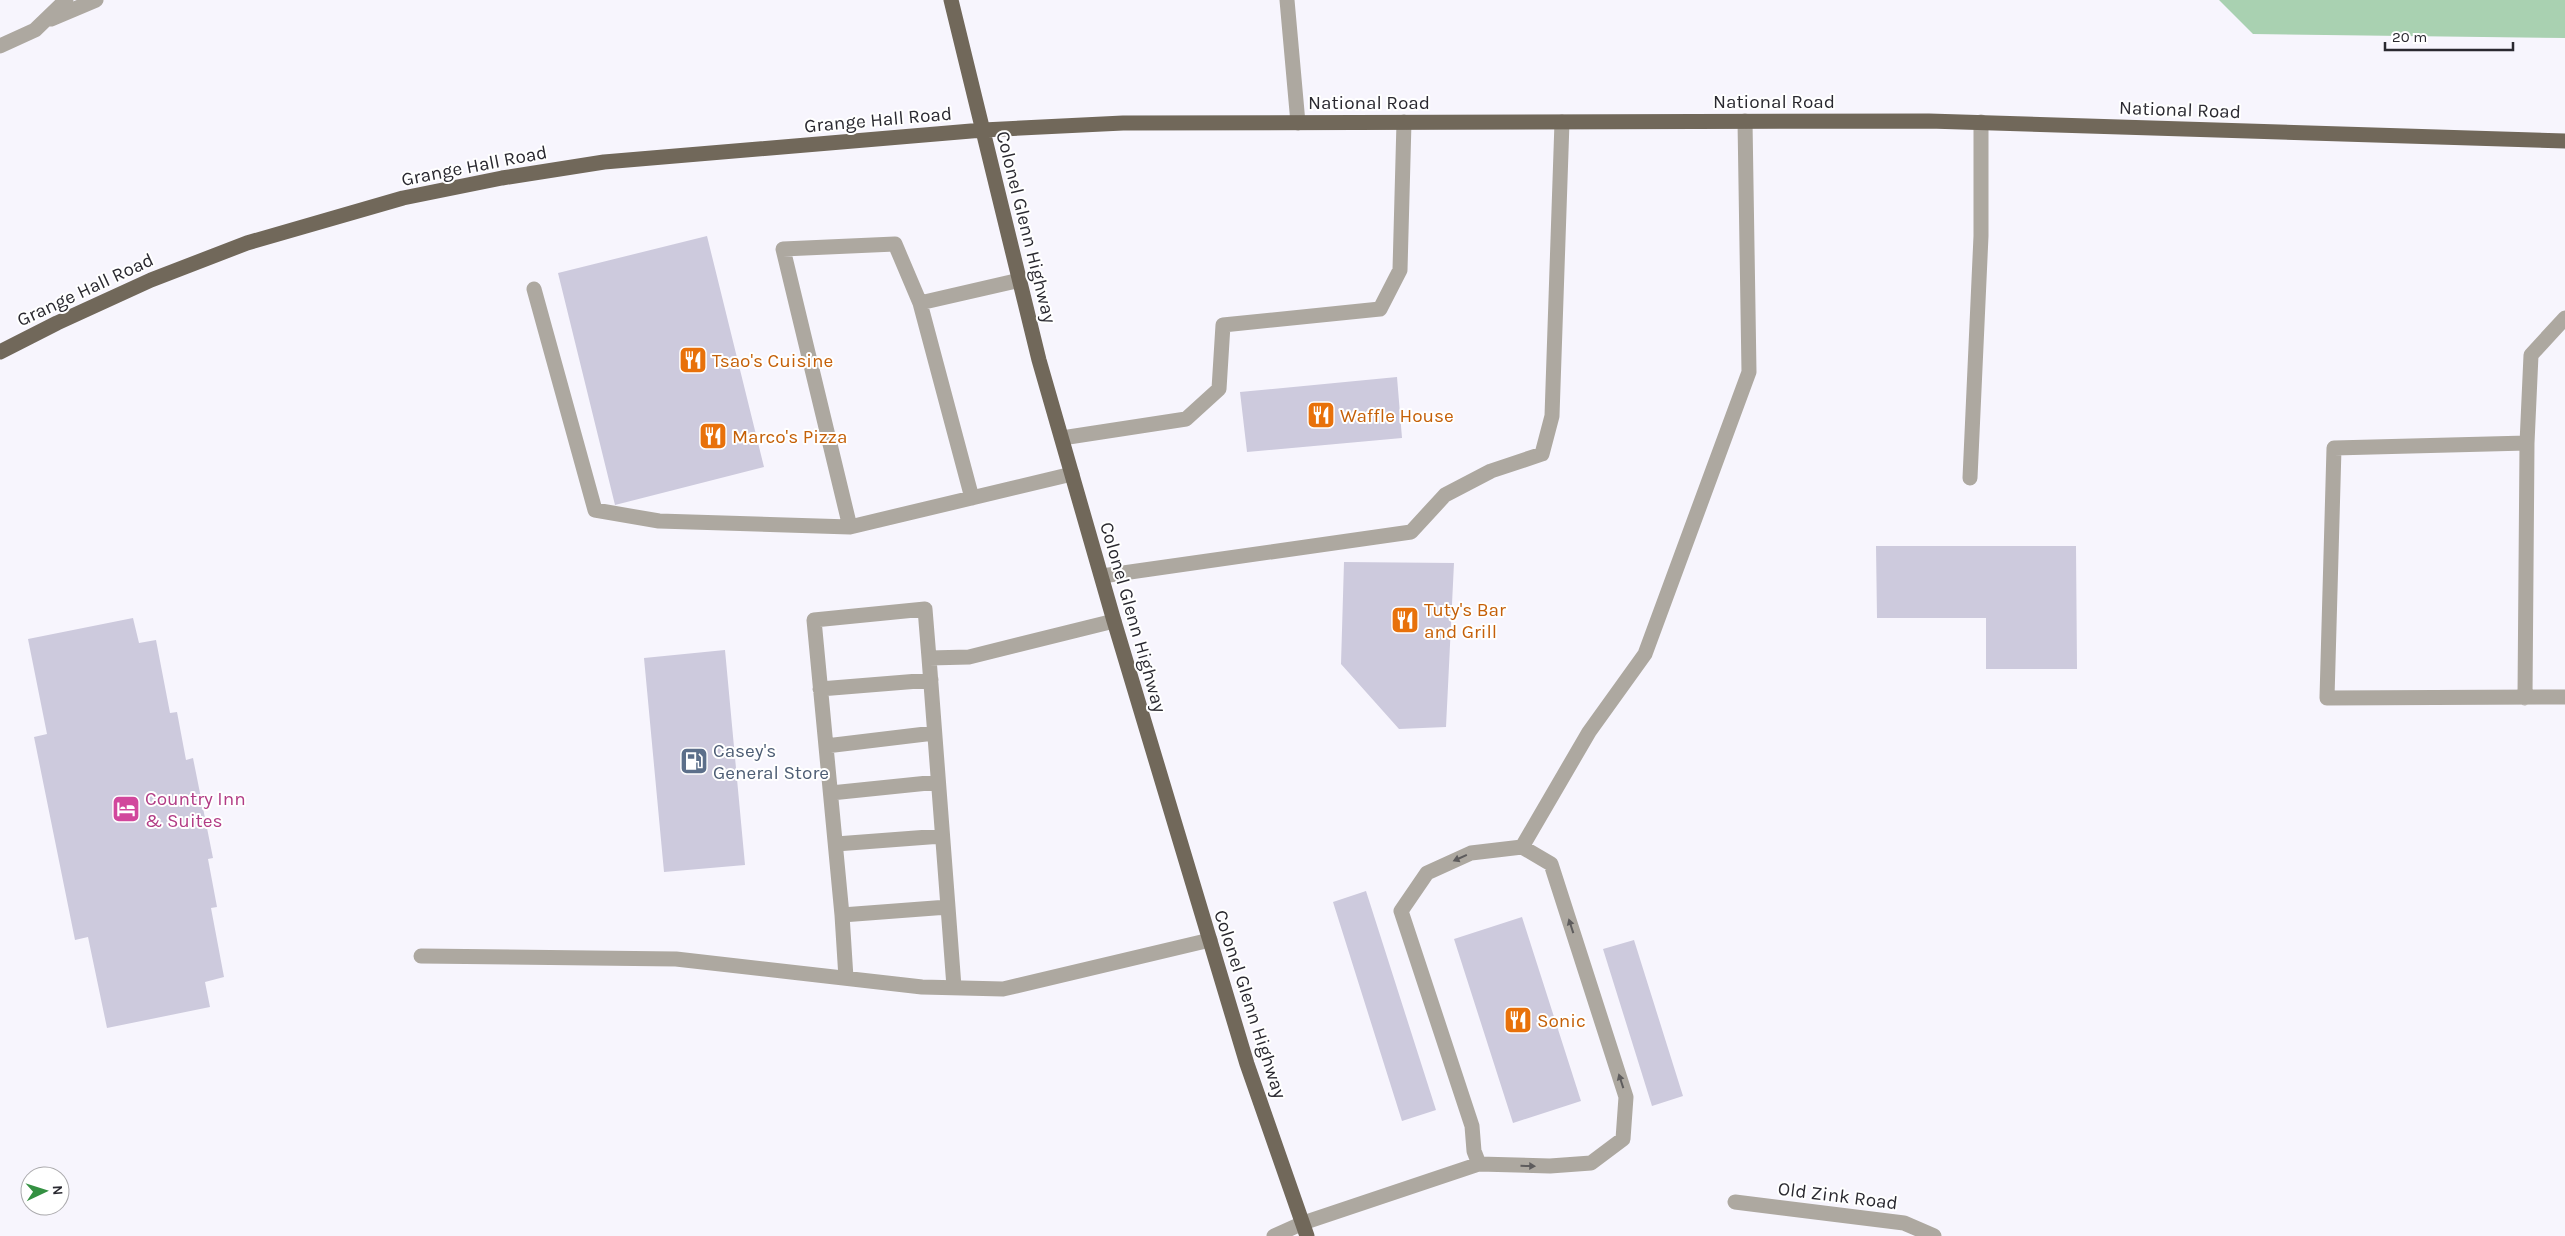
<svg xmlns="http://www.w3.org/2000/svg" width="2565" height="1236" font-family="Karla,sans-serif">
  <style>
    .green { fill: #a9d1b1 }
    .building { fill: #cdcadd }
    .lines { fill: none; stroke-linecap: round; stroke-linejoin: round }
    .minor { stroke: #ada8a0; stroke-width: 15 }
    .major { stroke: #71685a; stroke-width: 15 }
    .oneway { fill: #5e5c5d }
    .labels { text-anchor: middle; stroke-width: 4; stroke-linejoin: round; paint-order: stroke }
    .street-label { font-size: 19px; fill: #2a2930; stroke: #fff }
    .food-label { font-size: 19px; fill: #c56008; stroke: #fff; text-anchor: start }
    .service-label { font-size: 19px; fill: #4e5e75; stroke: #fff; text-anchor: start }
    .hotel-label { font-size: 19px; fill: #b23c85; stroke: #fff; text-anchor: start }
  </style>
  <rect width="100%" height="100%" fill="#f7f5fd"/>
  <path class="green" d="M 2219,0 L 2565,0 L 2565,38 L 2253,34 Z"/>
  <path class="building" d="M 707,236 L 764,467 L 615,505 L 558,273 Z
    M 1397,377 L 1402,438 L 1247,452 L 1240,392 Z
    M 1876,546 L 2076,546 L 2077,669 L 1986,669 L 1986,618 L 1877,618 Z
    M 1344,562 L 1454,563 L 1446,727 L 1399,729 L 1341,664 Z
    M 133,618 L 139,643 L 156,640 L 170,713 L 177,712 L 186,760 L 193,758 L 213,858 L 208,859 L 217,907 L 211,908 L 224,977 L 205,982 L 210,1007 L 107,1028 L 88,937 L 75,940 L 34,737 L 47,734 L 28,639 Z
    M 725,650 L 745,865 L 664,872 L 644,658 Z
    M 1366,891 L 1436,1110 L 1402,1121 L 1333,902 Z
    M 1522,917 L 1581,1101 L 1513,1123 L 1454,939 Z
    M 1634,940 L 1683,1096 L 1652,1106 L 1603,949 Z"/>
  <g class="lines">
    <path class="minor" d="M 1287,0 L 1298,123
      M 51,19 L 96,0
      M 0,46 L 35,30 L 66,0
      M 1020,280 L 920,303 L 895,244 L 783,249 L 850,527 L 1072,474
      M 534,289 L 595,510 L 659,521 L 850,527
      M 920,303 L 972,498
      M 2565,318 L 2531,355 L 2527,443 L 2334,448 L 2327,698 L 2565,697
      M 1062,438 L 1186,419 L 1219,389 L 1223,325 L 1380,309 L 1400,270 L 1404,122
      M 1970,478 L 1981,236 L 1981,122
      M 1102,576 L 1411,532 L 1445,495 L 1491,471 L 1542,454 L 1552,416 L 1562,122
      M 929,658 L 925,609 L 814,620 L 842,915 L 948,907 L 929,658 L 969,657 L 1114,621
      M 820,689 L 931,680
      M 2525,698 L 2527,443
      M 826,746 L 934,733
      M 831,793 L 938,782
      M 836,844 L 942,836
      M 1522,847 L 1589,732 L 1645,654 L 1749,372 L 1745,121
      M 948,907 L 954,987
      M 842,915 L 846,978
      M 421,956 L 676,959 L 922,987 L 1003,989 L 1210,940
      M 1735,1202 L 1904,1223 L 1934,1236
      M 1274,1236 L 1303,1223 L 1479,1164 L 1550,1166 L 1591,1163 L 1623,1139 L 1626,1097 L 1551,864 L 1522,847 L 1471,853 L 1427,873 L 1401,911 L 1472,1126 L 1474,1151 L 1479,1164"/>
    <path class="major" d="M 951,0 L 1039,360 L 1114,621 L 1247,1064 L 1307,1236
      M 0,352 L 57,323 L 151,280 L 247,243 L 403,198 L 502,178 L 604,162 L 983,130 L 1123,123 L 1929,121 L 2565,141"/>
  </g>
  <defs><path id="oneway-solid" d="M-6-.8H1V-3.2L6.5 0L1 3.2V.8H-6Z" transform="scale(1.25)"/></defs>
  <g class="oneway">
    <use href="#oneway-solid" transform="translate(1460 858) rotate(156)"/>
    <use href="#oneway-solid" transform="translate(1571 926) rotate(-108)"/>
    <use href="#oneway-solid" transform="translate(1621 1081) rotate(-108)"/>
    <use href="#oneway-solid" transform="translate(1528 1166) rotate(1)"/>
  </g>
  <defs>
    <symbol id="restaurant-square" viewBox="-11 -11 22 22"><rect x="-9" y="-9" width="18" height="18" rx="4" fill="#e8710a" stroke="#fff"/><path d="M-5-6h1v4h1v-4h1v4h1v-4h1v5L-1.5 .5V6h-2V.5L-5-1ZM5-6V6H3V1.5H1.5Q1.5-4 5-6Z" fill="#fff"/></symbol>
    <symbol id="fuel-square" viewBox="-11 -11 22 22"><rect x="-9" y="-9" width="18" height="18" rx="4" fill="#5c6f8a" stroke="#fff"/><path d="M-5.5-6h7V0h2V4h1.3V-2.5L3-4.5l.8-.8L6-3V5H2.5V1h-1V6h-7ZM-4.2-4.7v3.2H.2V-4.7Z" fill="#fff"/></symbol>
    <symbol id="hotel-square" viewBox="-11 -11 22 22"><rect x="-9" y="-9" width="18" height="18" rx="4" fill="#d1479c" stroke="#fff"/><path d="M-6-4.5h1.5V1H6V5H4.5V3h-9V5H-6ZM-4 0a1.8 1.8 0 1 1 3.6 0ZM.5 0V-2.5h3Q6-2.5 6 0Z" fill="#fff"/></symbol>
  </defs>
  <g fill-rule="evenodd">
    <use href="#restaurant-square" x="677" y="344" width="32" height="32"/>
    <use href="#restaurant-square" x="1305" y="399" width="32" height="32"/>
    <use href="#restaurant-square" x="697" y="420" width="32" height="32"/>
    <use href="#restaurant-square" x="1389" y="604" width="32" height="32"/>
    <use href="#fuel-square" x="678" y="745" width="32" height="32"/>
    <use href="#hotel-square" x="110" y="793" width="32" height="32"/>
    <use href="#restaurant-square" x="1502" y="1004" width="32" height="32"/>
  </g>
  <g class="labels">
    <g class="street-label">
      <text x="1774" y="108">National Road</text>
      <text x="1369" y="109">National Road</text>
      <text transform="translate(2180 109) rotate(2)" y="7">National Road</text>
      <text transform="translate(878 119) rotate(-5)" y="7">Grange Hall Road</text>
      <text transform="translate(474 165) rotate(-11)" y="7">Grange Hall Road</text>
      <text transform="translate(1027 227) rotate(76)" y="7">Colonel Glenn Highway</text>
      <text transform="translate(85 289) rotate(-25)" y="7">Grange Hall Road</text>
      <text transform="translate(1134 617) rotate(74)" y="7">Colonel Glenn Highway</text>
      <text transform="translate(1251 1004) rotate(72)" y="7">Colonel Glenn Highway</text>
      <text transform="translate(1838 1195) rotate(7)" y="7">Old Zink Road</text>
    </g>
    <g class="food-label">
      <text x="712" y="367">Tsao's Cuisine</text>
      <text x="1340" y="422">Waffle House</text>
      <text x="732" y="443">Marco's Pizza</text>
      <text x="1424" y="616">Tuty's Bar<tspan x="1424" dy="22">and Grill</tspan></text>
      <text x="1537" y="1027">Sonic</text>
    </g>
    <g class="service-label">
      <text x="713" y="757">Casey's<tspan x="713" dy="22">General Store</tspan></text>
    </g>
    <g class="hotel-label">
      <text x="145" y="805">Country Inn<tspan x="145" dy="22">&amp; Suites</tspan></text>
    </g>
  </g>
  <g transform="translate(45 1191) rotate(86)"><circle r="24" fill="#ffffff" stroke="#aaa9ac"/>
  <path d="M0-4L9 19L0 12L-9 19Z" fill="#349042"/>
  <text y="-8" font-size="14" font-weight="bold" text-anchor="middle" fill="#2a2930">N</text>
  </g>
  <path d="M2385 42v8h128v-8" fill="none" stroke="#2a2930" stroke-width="2.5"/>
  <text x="2392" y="42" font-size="15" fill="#2a2930" stroke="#ffffff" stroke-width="4" paint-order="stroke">20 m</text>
</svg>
